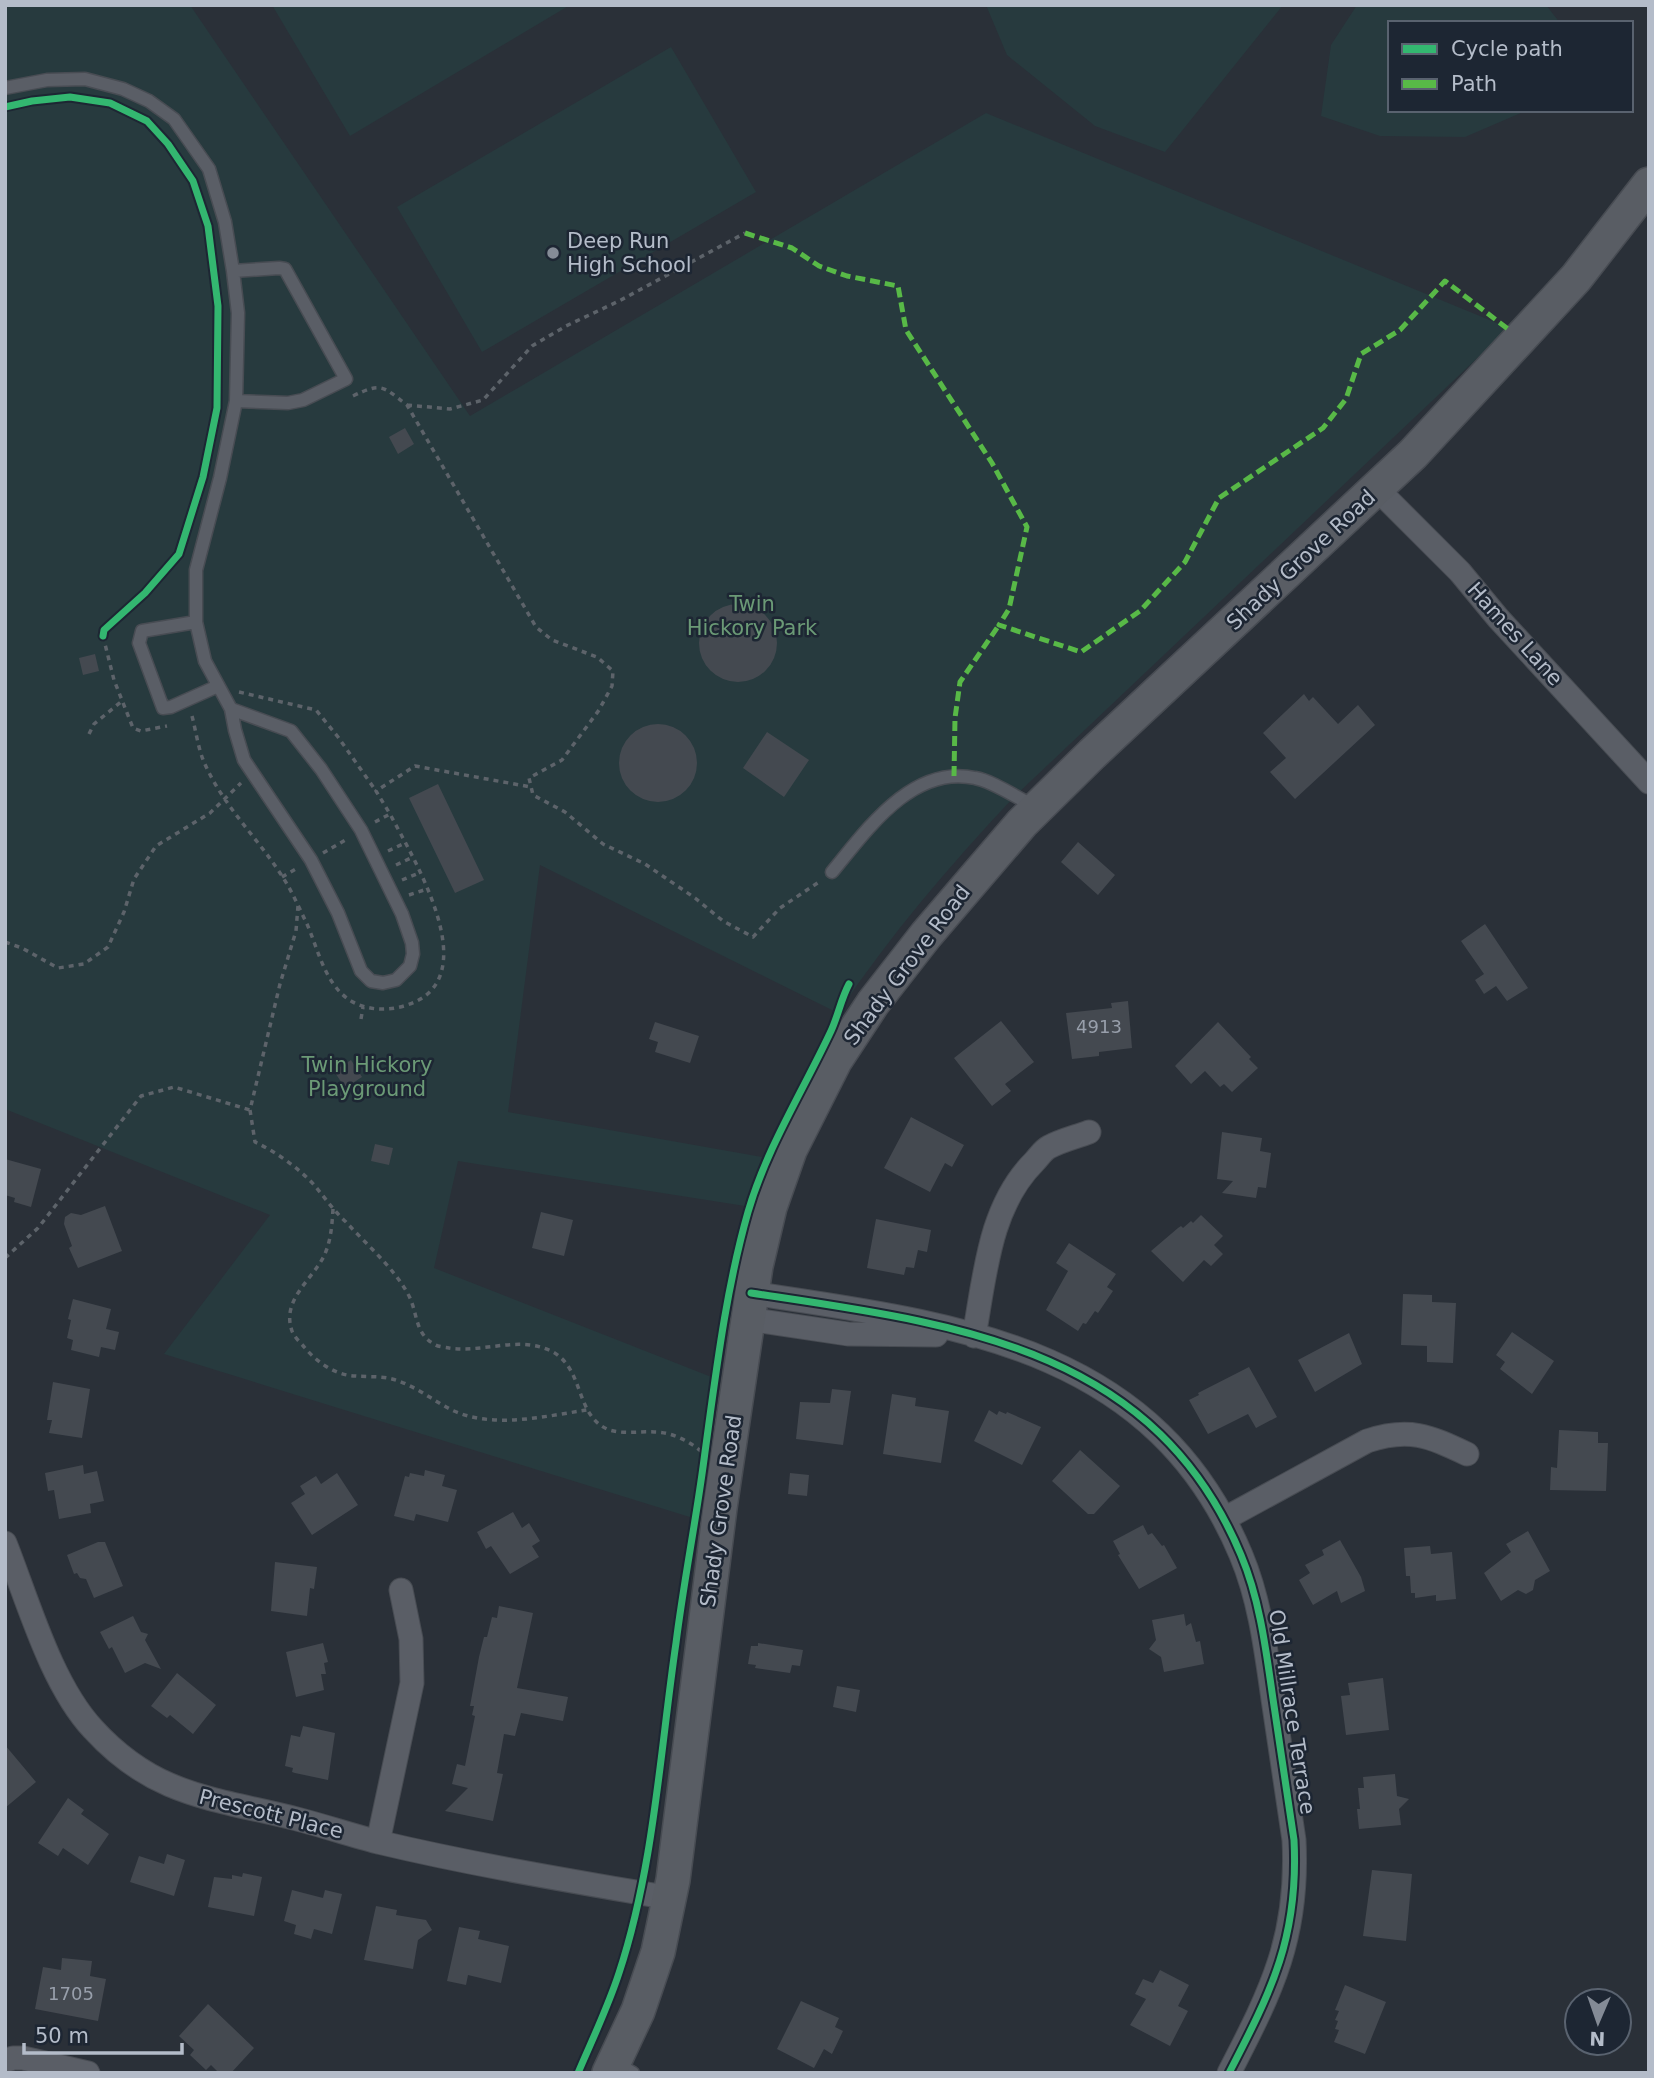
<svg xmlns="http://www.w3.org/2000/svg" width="1654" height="2078" font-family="'DejaVu Sans',sans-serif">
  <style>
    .green { fill: #273a3e }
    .building { fill: #444950 }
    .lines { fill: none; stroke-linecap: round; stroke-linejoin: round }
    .lane-casing { stroke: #484c53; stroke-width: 15 }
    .street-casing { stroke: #484c53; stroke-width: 25 }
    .secondary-casing { stroke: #484c53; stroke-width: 36 }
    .path { stroke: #5d636a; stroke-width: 3.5; stroke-dasharray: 5 5; stroke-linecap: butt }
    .lane { stroke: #5a5e66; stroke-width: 12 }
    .street { stroke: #5a5e66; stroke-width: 23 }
    .secondary { stroke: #595d64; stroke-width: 33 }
    .quiet { stroke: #58b947; stroke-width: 5; stroke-dasharray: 10 5; stroke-linecap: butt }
    .cycleway-casing { stroke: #1d2633; stroke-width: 11 }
    .cycleway { stroke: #33b770; stroke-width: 7 }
    .poi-dot { fill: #848b96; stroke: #1d2633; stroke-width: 2.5 }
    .labels { text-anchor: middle; stroke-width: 5; stroke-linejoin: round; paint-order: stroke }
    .number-label { font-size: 18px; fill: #989fab }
    .poi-label { font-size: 21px; fill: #b4bcc9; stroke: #1d2633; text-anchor: start }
    .street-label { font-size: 21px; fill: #b4bcc9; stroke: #1d2633 }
    .park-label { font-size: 21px; fill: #6b9a76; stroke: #1d2633 }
  </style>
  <rect width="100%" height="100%" fill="#2a3038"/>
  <path class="green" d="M 5,5 L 190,5 L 470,416 L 986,113 L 1509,328 L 1014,797 C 950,865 890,935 838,1013 L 540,865 L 508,1112 L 762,1157 L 745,1206 L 458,1161 L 434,1268 L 714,1378 L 693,1518 L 164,1354 L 270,1215 L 5,1109 Z
    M 272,5 L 570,5 L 350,136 Z
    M 986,5 L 1283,5 L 1165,152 L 1095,126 L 1007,55 Z
    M 1357,5 L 1546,5 L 1560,23 L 1390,23 L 1390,110 L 1528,110 L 1465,137 L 1380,136 L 1321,116 L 1331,45 Z
    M 671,47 L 756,192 L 482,352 L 397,207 Z"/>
  <path class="building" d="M 405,428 L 414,444 L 398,454 L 389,437 Z
    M699 643a39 39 0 1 1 78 0a39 39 0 1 1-78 0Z
    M 95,654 L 99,671 L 83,675 L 79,658 Z
    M 1304,694 L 1309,701 L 1313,697 L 1338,724 L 1358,705 L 1375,725 L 1295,799 L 1270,772 L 1286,758 L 1263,733 Z
    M619 763a39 39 0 1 1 78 0a39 39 0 1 1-78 0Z
    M 767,732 L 809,760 L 784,797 L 743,768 Z
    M 438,784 L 484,880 L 455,893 L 409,798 Z
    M 1078,842 L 1115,875 L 1098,895 L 1061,862 Z
    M 1485,924 L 1528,988 L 1507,1001 L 1496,986 L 1484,994 L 1475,980 L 1484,974 L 1461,941 Z
    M 1128,1001 L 1132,1048 L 1099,1052 L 1099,1056 L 1072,1059 L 1066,1013 L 1112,1008 L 1111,1003 Z
    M 1001,1021 L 1034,1062 L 1005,1084 L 1011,1091 L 992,1106 L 954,1058 Z
    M 655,1022 L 699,1036 L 690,1063 L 655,1052 L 658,1042 L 649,1039 Z
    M 1218,1022 L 1251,1057 L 1249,1059 L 1258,1068 L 1232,1092 L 1224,1084 L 1220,1087 L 1205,1071 L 1191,1084 L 1175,1066 Z
    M 351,1060 L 362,1077 L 345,1088 L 334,1071 Z
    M 911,1117 L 964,1145 L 952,1167 L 945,1163 L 930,1192 L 884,1168 Z
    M 1222,1132 L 1262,1138 L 1260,1151 L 1271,1153 L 1266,1188 L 1258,1187 L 1256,1198 L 1222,1193 L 1233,1181 L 1217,1179 Z
    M 375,1144 L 393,1148 L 389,1165 L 371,1161 Z
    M 5,1159 L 41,1169 L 31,1207 L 14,1202 L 15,1198 L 5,1195 Z
    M 105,1206 L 122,1251 L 78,1268 L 69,1248 L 72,1246 L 64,1224 L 65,1217 L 71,1213 L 81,1215 Z
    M 541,1212 L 573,1220 L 564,1256 L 532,1248 Z
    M 1201,1215 L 1223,1236 L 1214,1245 L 1223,1254 L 1211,1266 L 1204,1260 L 1183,1282 L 1151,1251 L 1178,1228 L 1181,1226 L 1183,1228 L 1191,1221 L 1193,1223 Z
    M 876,1219 L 931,1230 L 927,1252 L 918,1250 L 914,1268 L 906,1267 L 904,1275 L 867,1268 Z
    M 1069,1243 L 1116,1274 L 1107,1287 L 1113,1291 L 1098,1313 L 1095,1311 L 1086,1324 L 1083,1323 L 1078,1331 L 1046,1310 L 1068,1271 L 1056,1263 Z
    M 1403,1294 L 1432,1295 L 1432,1302 L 1456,1303 L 1453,1363 L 1427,1362 L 1427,1346 L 1401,1345 Z
    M 73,1299 L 111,1309 L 106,1329 L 119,1332 L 115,1350 L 101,1347 L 99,1357 L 71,1350 L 73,1340 L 67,1338 L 71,1320 L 68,1319 Z
    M 1512,1332 L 1554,1361 L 1532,1394 L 1500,1369 L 1505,1362 L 1496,1355 Z
    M 1349,1333 L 1362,1364 L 1315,1392 L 1298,1360 Z
    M 1249,1367 L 1277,1417 L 1256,1428 L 1248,1414 L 1208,1434 L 1189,1400 L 1199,1395 L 1198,1393 Z
    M 53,1382 L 90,1389 L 82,1438 L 49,1433 L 52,1420 L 47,1420 Z
    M 832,1389 L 851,1391 L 843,1445 L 796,1439 L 800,1402 L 830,1403 Z
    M 892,1394 L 916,1398 L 915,1406 L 949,1411 L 941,1463 L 883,1454 Z
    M 989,1410 L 997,1415 L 999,1411 L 1006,1414 L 1007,1412 L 1041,1427 L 1022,1465 L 974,1441 Z
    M 1559,1430 L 1598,1432 L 1598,1443 L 1608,1443 L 1606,1491 L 1550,1490 L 1551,1467 L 1557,1468 Z
    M 1080,1450 L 1120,1486 L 1094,1514 L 1088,1514 L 1052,1481 Z
    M 83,1465 L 84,1474 L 97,1471 L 104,1501 L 90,1504 L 91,1513 L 59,1519 L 54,1490 L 48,1491 L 45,1473 Z
    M 425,1470 L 445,1475 L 442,1486 L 457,1490 L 448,1522 L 416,1514 L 414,1521 L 394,1516 L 405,1476 L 409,1477 L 410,1473 L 424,1476 Z
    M 337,1473 L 358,1505 L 312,1535 L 291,1503 L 305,1494 L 300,1486 L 316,1476 L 321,1484 Z
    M 790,1473 L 809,1475 L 807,1496 L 788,1494 Z
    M 513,1512 L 522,1528 L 529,1523 L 540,1541 L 532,1546 L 539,1557 L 510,1574 L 491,1546 L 486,1549 L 477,1532 Z
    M 1143,1525 L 1148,1535 L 1152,1533 L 1162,1546 L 1164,1545 L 1177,1568 L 1139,1589 L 1118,1555 L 1120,1554 L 1113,1541 Z
    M 1528,1531 L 1550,1571 L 1535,1580 L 1533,1590 L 1526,1594 L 1518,1590 L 1501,1601 L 1484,1573 L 1511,1552 L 1506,1544 Z
    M 1340,1540 L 1361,1577 L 1365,1591 L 1341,1603 L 1337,1591 L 1313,1605 L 1299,1580 L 1310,1573 L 1305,1565 L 1324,1555 L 1322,1550 Z
    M 98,1542 L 105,1542 L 123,1586 L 94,1598 L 86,1579 L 80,1578 L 77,1573 L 74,1574 L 67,1555 Z
    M 1430,1546 L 1431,1554 L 1452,1552 L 1456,1599 L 1436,1601 L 1436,1595 L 1415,1598 L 1415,1593 L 1411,1593 L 1410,1576 L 1406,1576 L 1404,1548 Z
    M 275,1562 L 317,1567 L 314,1589 L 310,1588 L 307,1616 L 271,1611 Z
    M 499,1606 L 533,1613 L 517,1688 L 568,1697 L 563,1721 L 521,1713 L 515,1736 L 504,1734 L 497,1773 L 503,1774 L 493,1821 L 445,1811 L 468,1788 L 452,1784 L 457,1764 L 465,1766 L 475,1716 L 472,1715 L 474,1706 L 470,1706 L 479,1657 L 484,1637 L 487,1637 L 492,1617 L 497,1618 Z
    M 1184,1614 L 1186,1626 L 1191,1623 L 1196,1642 L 1200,1641 L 1204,1664 L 1164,1672 L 1161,1657 L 1149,1649 L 1156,1640 L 1152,1620 Z
    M 133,1616 L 141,1632 L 148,1634 L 145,1640 L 161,1669 L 145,1663 L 125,1673 L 112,1647 L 109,1649 L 100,1632 Z
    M 323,1643 L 328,1662 L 324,1663 L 326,1674 L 321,1674 L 324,1690 L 296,1697 L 286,1652 Z
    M 758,1643 L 803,1650 L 800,1666 L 792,1665 L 790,1673 L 755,1668 L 756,1665 L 748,1664 L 751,1646 L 758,1646 Z
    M 177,1673 L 216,1705 L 193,1734 L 170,1715 L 167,1718 L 151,1706 Z
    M 1383,1678 L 1389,1730 L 1346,1735 L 1341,1696 L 1350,1695 L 1348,1683 Z
    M 837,1686 L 860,1690 L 856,1712 L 833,1707 Z
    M 303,1726 L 335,1733 L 328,1780 L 295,1773 L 292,1772 L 293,1768 L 285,1766 L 291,1735 L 300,1737 Z
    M 5,1745 L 36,1782 L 5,1808 Z
    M 1395,1774 L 1397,1796 L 1409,1799 L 1399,1809 L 1401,1825 L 1359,1829 L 1357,1809 L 1360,1809 L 1358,1788 L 1364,1788 L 1363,1777 Z
    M 68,1798 L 84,1810 L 81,1814 L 109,1834 L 88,1865 L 63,1848 L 58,1856 L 38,1843 Z
    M 167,1854 L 185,1860 L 174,1896 L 130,1882 L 139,1856 L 164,1864 Z
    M 1372,1870 L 1412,1874 L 1406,1941 L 1363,1936 Z
    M 243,1873 L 262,1877 L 254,1916 L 208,1907 L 214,1877 L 232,1879 L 232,1875 L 242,1877 Z
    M 292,1890 L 323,1898 L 325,1890 L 342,1894 L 332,1934 L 314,1929 L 311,1939 L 294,1934 L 296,1925 L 284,1921 Z
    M 376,1906 L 397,1910 L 396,1915 L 426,1920 L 432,1930 L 418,1940 L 413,1969 L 364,1960 Z
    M 459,1927 L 480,1931 L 478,1939 L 509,1946 L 501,1983 L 468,1975 L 466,1985 L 447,1981 Z
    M 62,1958 L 92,1961 L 90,1976 L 106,1979 L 98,2021 L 35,2009 L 43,1967 L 61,1970 Z
    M 1160,1970 L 1189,1985 L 1178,2006 L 1188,2011 L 1170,2046 L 1130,2025 L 1146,1999 L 1135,1994 L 1143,1979 L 1153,1983 Z
    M 1345,1985 L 1386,2002 L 1365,2054 L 1334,2042 L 1339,2030 L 1335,2029 L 1338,2021 L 1335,2020 L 1339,2011 L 1335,2010 Z
    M 801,2001 L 839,2018 L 835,2027 L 843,2031 L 832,2054 L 824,2049 L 814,2068 L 777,2049 Z
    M 208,2004 L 254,2048 L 231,2073 L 219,2073 L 211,2065 L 206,2070 L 190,2055 L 194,2050 L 179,2036 Z"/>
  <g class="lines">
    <defs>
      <path id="lane" d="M 5,88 L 47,80 L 85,79 L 123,89 L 149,101 L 174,119 L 209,169 L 225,222 L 233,271 L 238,313 L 236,401 L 220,478 L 196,570 L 196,622 L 205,661 L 231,709 L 235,730 L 244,760 L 311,860 L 338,913 L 361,971 L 371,981 L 383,983 L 396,980 L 410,966 L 413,954 L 412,943 L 402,914 L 361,830 L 321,769 L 291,731 L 231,709
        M 233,271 L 279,268 L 285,269 L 346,379 L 303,400 L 288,403 L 236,401
        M 196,622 L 142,631 L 139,643 L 163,708 L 171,707 L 218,686
        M 832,872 C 866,831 912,764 975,778 C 993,781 1017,798 1034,806
        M 614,2062 L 633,2073"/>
      <path id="street" d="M 1377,489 L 1460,572 L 1498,618 L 1649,782
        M 751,1293 C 949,1323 1153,1344 1241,1555 C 1260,1600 1266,1650 1273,1699 C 1280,1746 1287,1793 1294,1840 C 1299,1936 1272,1990 1229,2073
        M 747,1319 L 848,1334 L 936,1335
        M 974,1336 C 985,1276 989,1207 1034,1162 C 1039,1157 1043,1150 1049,1147 C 1062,1140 1076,1137 1089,1132
        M 1224,1519 L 1367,1441 C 1409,1427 1429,1436 1467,1454
        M 5,1543 C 28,1601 51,1684 93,1729 C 155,1797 214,1798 297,1819 C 324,1826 351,1835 378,1842 C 474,1865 572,1881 670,1898
        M 378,1842 L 412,1683 L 411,1639 L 401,1590
        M 5,2061 L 13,2058 L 23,2058 L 88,2073"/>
      <path id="secondary" d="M 609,2073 L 638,2011 L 658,1952 L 673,1880 L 720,1508 L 756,1266 L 770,1207 L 790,1150 L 835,1061 L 873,1003 L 926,935 L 1022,823 L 1092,754 L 1413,454 L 1576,278 L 1649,184"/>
    </defs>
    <use href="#lane" class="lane-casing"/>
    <use href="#street" class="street-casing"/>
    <use href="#secondary" class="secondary-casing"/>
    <path class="path" d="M 353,396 C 382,382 382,386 407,405 L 536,627 L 552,640 L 597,657 L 613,671 L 612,686 L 599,710 L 562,760 L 529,778 L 533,795 L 565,812 L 603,844 L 645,864 L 695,898 L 723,921 L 753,937 L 780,908 L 819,882
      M 407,405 L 450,409 L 483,400 L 532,346 L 566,326 L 619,301 L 745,233
      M 103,636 L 114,680 L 133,728 L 141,731 L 167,726
      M 239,692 L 316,710 L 338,737 L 376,791
      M 192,716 C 196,731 198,748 204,762 C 223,806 257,837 282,876 C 292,891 299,908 307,924 C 318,949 325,985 351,1001 C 368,1011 389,1011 407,1005 C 488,979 413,858 390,814
      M 89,734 L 94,724 L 122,701
      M 375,822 L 390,814 L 376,791 L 415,766 L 531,787
      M 388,851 L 405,843
      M 323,853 L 347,839
      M 396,865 L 413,857
      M 282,877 L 299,867
      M 402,880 L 419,873
      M 409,895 L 427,889
      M 298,906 L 296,931 L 280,984 L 250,1110 L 255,1142 C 276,1152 299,1168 315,1186 C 325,1198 334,1211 346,1222 C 367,1245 393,1267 408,1294 C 418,1312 414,1333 434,1344 C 438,1347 445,1347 449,1348 C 483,1353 517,1336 549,1350 C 585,1366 574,1414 607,1429 C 622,1435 639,1431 654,1432 C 672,1432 689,1441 702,1452
      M 5,942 L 22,948 L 58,968 L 84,964 L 108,947 L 124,912 L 134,879 L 156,846 L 210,813 L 241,783
      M 361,1019 L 363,1007
      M 333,1209 C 332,1225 331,1241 324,1256 C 312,1280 281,1300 292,1331 C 294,1337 301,1343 305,1348 C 318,1363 335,1375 355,1376 C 367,1377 381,1376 392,1379 C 415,1385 433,1401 454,1411 C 495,1429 545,1416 587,1410
      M 5,1258 L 38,1228 L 141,1096 L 174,1087 L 250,1110"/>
    <use href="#lane" class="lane"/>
    <use href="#street" class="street"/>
    <use href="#secondary" class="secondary"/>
    <path class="quiet" d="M 745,233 L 792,248 L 819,266 L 847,276 L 898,286 L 906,330 L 992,463 L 1027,527 L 1009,609 L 999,625 L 1081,652 L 1140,611 L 1185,562 L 1219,498 L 1323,428 L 1346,399 L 1361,354 L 1400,330 L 1445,281 L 1508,329
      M 954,776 L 955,718 L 960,682 L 999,625"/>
    <defs>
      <path id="cycleway" d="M 5,107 L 32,101 L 70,97 L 110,103 L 147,121 L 168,144 L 193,181 L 208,226 L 218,306 L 217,408 L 203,477 L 179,554 L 145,593 L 104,630 L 103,636
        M 751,1293 C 949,1323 1153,1344 1241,1555 C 1260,1600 1266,1650 1273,1699 C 1280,1746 1287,1793 1294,1840 C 1299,1936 1272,1990 1229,2073
        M 578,2073 C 592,2040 608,2007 619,1973 C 654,1867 660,1752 676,1643 C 684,1579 697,1516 705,1452 C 716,1372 726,1289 748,1212 C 767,1147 803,1091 831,1031 C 838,1016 841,999 849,984"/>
    </defs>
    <use href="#cycleway" class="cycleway-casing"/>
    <use href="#cycleway" class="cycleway"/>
  </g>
  <circle class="poi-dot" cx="553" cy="253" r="7"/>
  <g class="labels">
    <g class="number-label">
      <text x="1099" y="1033">4913</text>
      <text x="71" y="2000">1705</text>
    </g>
    <g class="poi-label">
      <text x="567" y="248">Deep Run<tspan x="567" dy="24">High School</tspan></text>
    </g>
    <g class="street-label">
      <text transform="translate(1301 560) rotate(-43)" y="7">Shady Grove Road</text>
      <text transform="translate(1515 634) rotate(48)" y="7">Hames Lane</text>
      <text transform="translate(907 965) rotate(-53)" y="7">Shady Grove Road</text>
      <text transform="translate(721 1511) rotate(-82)" y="7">Shady Grove Road</text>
      <text transform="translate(1292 1712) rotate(81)" y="7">Old Millrace Terrace</text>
      <text transform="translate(271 1814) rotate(14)" y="7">Prescott Place</text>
    </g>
    <g class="park-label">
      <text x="752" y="611">Twin<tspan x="752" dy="24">Hickory Park</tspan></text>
      <text x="367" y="1072">Twin Hickory<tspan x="367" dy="24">Playground</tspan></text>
    </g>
  </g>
  <rect width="1654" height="2078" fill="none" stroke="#b4bcc9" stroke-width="14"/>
  <rect x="1388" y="21" width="245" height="91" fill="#1d2633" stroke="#59626f" stroke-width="2"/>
  <rect x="1402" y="44" width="35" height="10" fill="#33b770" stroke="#59626f" stroke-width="2"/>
  <text x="1451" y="56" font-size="21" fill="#b4bcc9">Cycle path</text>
  <rect x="1402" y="79" width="35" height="10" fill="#58b947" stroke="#59626f" stroke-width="2"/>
  <text x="1451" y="91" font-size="21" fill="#b4bcc9">Path</text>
  <g transform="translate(1598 2022) rotate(182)"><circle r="33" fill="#1d2633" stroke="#59626f" stroke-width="2"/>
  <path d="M0-5L12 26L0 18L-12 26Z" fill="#848b96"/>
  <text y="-10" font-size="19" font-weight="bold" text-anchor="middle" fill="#b4bcc9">N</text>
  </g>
  <path d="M24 2043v10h158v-10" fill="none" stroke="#b4bcc9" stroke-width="3.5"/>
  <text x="35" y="2043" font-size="21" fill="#b4bcc9" stroke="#1d2633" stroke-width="5" paint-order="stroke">50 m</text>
</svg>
